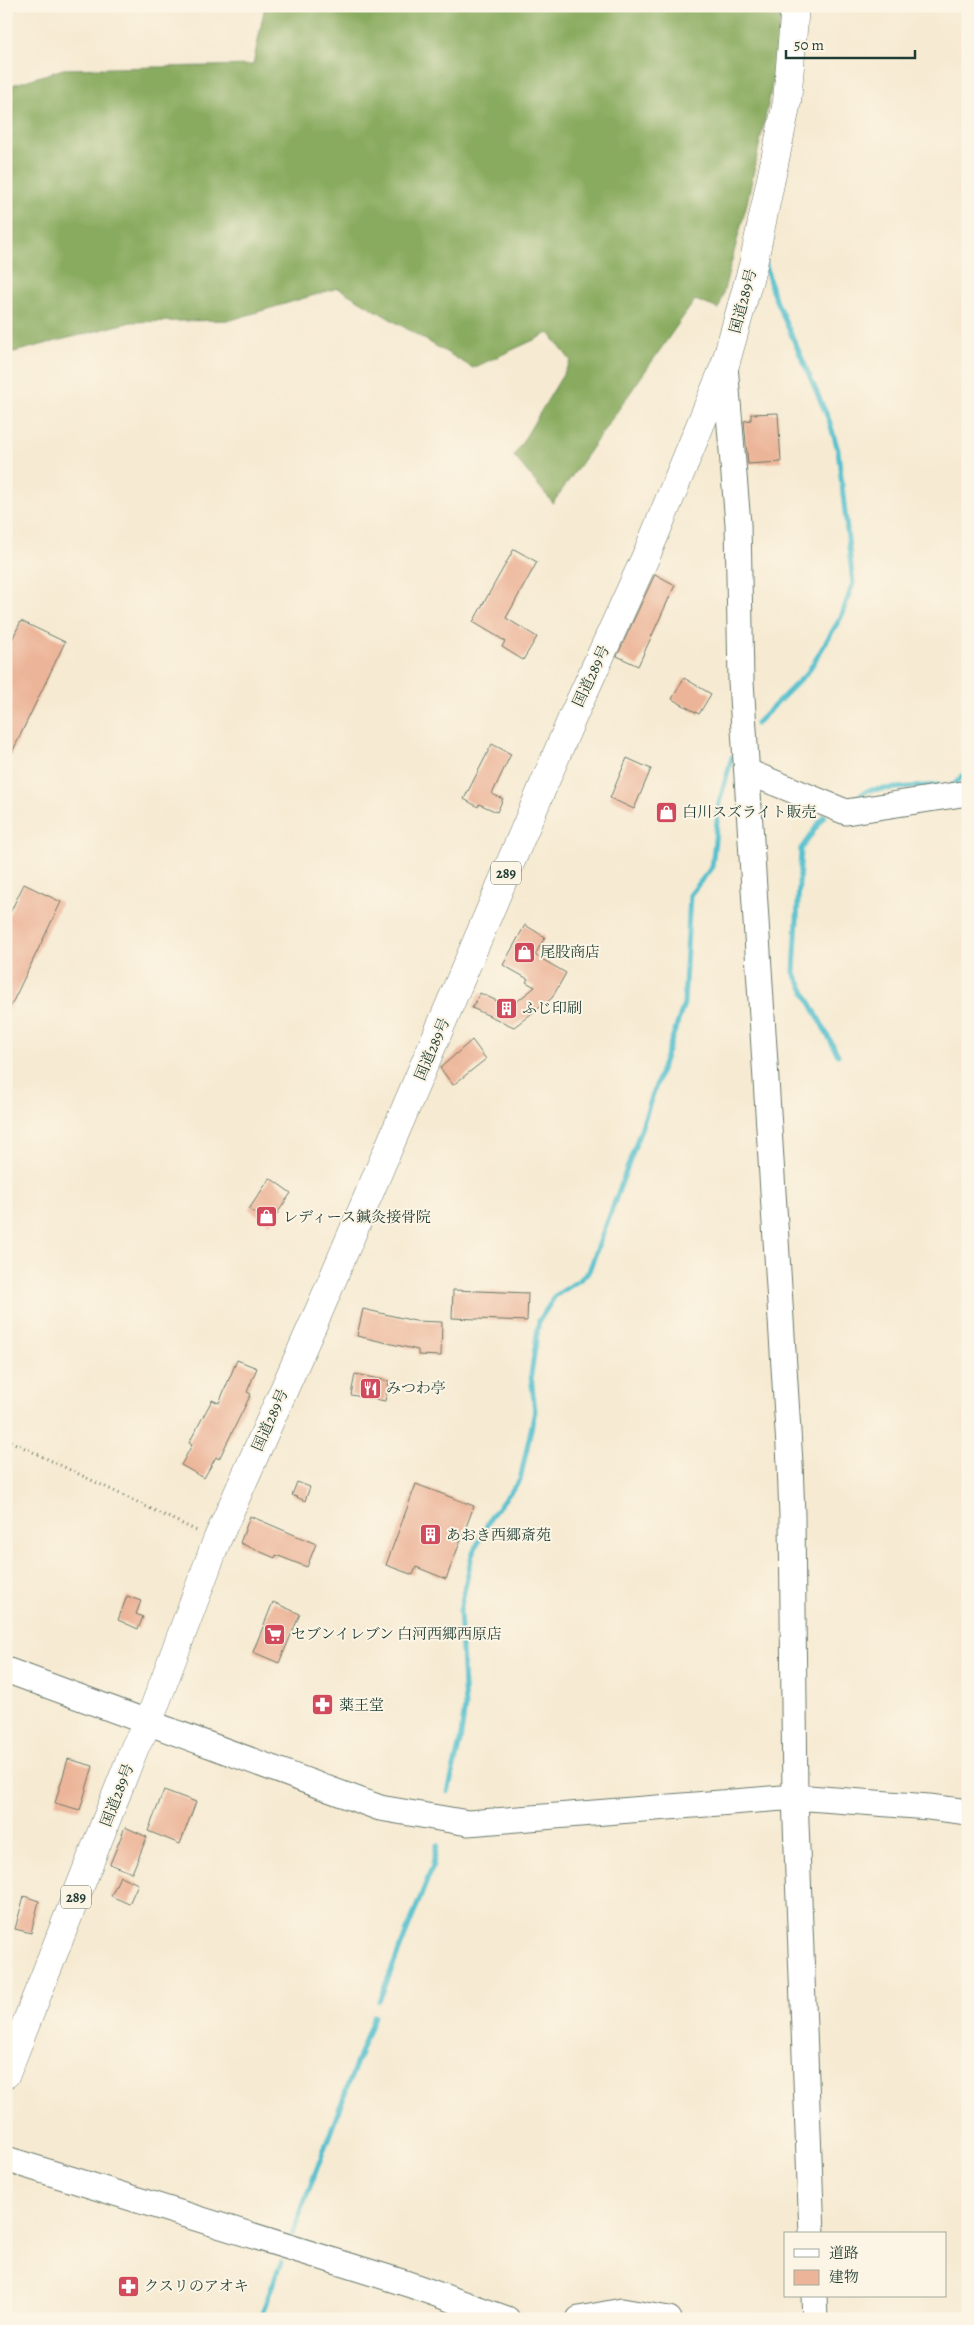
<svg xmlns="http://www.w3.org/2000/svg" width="974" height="2325" font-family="Alegreya,'Noto Serif JP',serif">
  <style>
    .forest { fill: #89ab5f; stroke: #54744a }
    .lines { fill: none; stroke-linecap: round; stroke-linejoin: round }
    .stream { stroke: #54c0ce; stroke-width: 5 }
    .building { fill: #ecb599 }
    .minor-casing { stroke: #6a7a6b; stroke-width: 27 }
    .highway-casing { stroke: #6a7a6b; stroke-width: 29 }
    .path { stroke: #6a7a6b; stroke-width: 3; stroke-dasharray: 1 4; stroke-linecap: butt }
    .minor { stroke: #fff; stroke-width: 25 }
    .highway { stroke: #fff; stroke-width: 28 }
    .labels { text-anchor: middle; stroke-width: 4; stroke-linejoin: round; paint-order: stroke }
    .shield { fill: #fcf5e5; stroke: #617469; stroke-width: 1 }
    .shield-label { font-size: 14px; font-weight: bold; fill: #1f3d34 }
    .street-label { font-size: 15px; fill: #1f3d34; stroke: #fcf5e5 }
    .poi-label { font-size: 15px; fill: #1f3d34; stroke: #fcf5e5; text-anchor: start }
  </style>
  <rect width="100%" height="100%" fill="#fcf5e5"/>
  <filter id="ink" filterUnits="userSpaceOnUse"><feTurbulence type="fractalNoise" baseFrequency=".02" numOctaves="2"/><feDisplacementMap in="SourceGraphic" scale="10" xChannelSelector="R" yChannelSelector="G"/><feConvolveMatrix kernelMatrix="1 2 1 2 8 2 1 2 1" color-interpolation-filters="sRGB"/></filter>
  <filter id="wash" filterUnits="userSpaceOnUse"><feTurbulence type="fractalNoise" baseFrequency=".0096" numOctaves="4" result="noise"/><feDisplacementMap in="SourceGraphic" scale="20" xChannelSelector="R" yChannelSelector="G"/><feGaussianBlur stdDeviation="1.12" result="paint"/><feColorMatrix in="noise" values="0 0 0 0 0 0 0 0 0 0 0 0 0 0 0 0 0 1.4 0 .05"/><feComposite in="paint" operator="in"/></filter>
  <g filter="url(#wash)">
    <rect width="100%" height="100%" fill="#f6ead2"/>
    <path class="forest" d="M 265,6 L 782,6 L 775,72 L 747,203 L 719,309 L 695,300 L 553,503 L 514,456 L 571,361 L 549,333 L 473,368 L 338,288 L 231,320 L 131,322 L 6,354 L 6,87 L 63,69 L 253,65 Z"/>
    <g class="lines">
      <path class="stream" d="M 756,724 L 808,672 L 841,617 L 853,583 L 838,450 L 829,420 L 772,291 L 765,261
        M 952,785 L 955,784 L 968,770
        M 850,801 L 869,790 L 938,785
        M 824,816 L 801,849 L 794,972 L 838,1055
        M 448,1792 L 460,1742 L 465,1707 L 460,1611 L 472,1555 L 492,1515 L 520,1480 L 535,1411 L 531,1375 L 539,1321 L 555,1296 L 581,1279 L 589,1271 L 632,1155 L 684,1004 L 690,895 L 712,867 L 719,803 L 732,757
        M 379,2001 L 432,1868 L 437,1845
        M 292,2235 L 374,2016
        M 260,2319 L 281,2262"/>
    </g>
    <g id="blocks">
      <path class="building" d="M 778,413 L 781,462 L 748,464 L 744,421 L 751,420 L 751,414 Z
        M 514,549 L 537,562 L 506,618 L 537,637 L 523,660 L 502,647 L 505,641 L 473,622 Z
        M 655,574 L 675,585 L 638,666 L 617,656 Z
        M 21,621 L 65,642 L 6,765 L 6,652 Z
        M 684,678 L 711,694 L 699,714 L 672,699 Z
        M 492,744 L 511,754 L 492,794 L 503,799 L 497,812 L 479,804 L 478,807 L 464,799 Z
        M 627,758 L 651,769 L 634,809 L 610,798 Z
        M 24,884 L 61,902 L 6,1016 L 6,921 Z
        M 525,925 L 545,937 L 535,955 L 566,973 L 552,998 L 514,1027 L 472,1008 L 480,993 L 510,1007 L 535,987 L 526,982 L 528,979 L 503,965 Z
        M 472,1040 L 486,1059 L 453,1085 L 440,1068 Z
        M 270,1178 L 291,1193 L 270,1224 L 249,1209 Z
        M 453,1290 L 528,1293 L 527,1321 L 452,1318 Z
        M 363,1309 L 415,1321 L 442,1322 L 441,1356 L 418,1355 L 418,1350 L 357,1336 Z
        M 237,1360 L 257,1368 L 247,1392 L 251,1394 L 219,1459 L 216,1457 L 204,1478 L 181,1465 L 192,1445 L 189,1443 L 212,1400 L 219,1403 Z
        M 355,1374 L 389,1381 L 385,1401 L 351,1395 Z
        M 297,1482 L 310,1487 L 305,1501 L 292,1495 Z
        M 416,1484 L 474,1506 L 446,1579 L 416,1567 L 413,1575 L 386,1565 Z
        M 250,1516 L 316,1544 L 307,1567 L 276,1555 L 275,1558 L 240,1543 Z
        M 127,1596 L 141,1601 L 136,1614 L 143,1617 L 138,1629 L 118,1620 Z
        M 273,1602 L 300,1614 L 279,1663 L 253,1652 Z
        M 68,1759 L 93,1766 L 80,1810 L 55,1803 Z
        M 164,1790 L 196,1802 L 180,1844 L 148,1831 Z
        M 125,1827 L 147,1837 L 132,1873 L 110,1864 Z
        M 120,1876 L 138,1884 L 129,1904 L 111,1896 Z
        M 24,1896 L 39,1901 L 31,1933 L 15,1929 Z"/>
    </g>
  </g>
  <g filter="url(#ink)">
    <use href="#blocks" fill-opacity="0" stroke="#6a7a6b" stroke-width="1"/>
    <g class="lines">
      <defs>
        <path id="minor" d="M 725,365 L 738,524 L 741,681 L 790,1463 L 792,1516 L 795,1797 L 812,2234
          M 748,772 L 846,812 L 968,793
          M 6,1670 L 380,1808 L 468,1823 L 795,1797 L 929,1807 L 968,1812
          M 6,2159 L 408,2284 L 507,2319
          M 814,2296 L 815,2319
          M 579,2319 L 622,2311 L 669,2319"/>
        <path id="highway" d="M 6,2074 L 135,1747 L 149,1721 L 217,1540 L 322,1304 L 573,716 L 646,556 L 725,365 L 753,265 L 787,102 L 795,6"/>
      </defs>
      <use href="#minor" class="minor-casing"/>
      <use href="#highway" class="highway-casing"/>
      <path class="path" d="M 6,1439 L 197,1531"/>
      <use href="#minor" class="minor"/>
      <use href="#highway" class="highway"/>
    </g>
  </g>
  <defs>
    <symbol id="shop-square" viewBox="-11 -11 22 22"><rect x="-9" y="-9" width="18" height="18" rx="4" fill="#d1495b" stroke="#fcf5e5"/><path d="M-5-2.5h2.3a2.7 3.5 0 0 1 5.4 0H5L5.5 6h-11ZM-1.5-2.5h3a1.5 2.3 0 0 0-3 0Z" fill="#fff"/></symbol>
    <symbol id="building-square" viewBox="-11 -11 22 22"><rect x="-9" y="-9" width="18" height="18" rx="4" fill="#d1495b" stroke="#fcf5e5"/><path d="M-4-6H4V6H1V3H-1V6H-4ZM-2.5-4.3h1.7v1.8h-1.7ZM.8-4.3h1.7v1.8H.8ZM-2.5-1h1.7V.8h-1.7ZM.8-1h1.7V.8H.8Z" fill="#fff"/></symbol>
    <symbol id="restaurant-square" viewBox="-11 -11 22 22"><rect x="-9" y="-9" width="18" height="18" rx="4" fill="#d1495b" stroke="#fcf5e5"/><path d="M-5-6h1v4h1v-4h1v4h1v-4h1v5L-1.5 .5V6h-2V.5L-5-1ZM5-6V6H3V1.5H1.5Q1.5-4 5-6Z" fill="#fff"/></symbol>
    <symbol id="supermarket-square" viewBox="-11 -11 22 22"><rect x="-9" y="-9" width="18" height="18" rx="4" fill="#d1495b" stroke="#fcf5e5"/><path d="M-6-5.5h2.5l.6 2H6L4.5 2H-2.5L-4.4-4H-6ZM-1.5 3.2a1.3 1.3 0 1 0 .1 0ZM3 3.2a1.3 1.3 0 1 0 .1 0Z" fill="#fff"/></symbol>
    <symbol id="pharmacy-square" viewBox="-11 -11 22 22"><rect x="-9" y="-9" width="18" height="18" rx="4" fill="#d1495b" stroke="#fcf5e5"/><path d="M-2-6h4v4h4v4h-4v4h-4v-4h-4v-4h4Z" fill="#fff"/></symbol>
  </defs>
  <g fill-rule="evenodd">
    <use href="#shop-square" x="654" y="800" width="25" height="25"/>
    <use href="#shop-square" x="512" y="940" width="25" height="25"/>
    <use href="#building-square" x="494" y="996" width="25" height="25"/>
    <use href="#shop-square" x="254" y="1204" width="25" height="25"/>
    <use href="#restaurant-square" x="358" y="1376" width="25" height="25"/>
    <use href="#building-square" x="418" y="1522" width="25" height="25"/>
    <use href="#supermarket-square" x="262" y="1622" width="25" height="25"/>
    <use href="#pharmacy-square" x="310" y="1692" width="25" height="25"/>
    <use href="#pharmacy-square" x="116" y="2274" width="25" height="25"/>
  </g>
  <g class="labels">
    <g class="shield">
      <rect x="491" y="861.5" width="30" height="23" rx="4"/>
      <rect x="61" y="1885.5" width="30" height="23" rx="4"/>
    </g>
    <g class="shield-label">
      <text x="506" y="878">289</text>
      <text x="76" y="1902">289</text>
    </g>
    <g class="street-label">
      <text transform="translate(743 301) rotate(-75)" y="5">国道289号</text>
      <text transform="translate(591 676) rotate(-65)" y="5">国道289号</text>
      <text transform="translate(432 1049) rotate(-67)" y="5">国道289号</text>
      <text transform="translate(270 1420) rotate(-66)" y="5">国道289号</text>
      <text transform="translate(117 1795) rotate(-69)" y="5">国道289号</text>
    </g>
    <g class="poi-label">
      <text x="682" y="817">白川スズライト販売</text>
      <text x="540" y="957">尾股商店</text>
      <text x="522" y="1013">ふじ印刷</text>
      <text x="283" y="1222">レディース鍼灸接骨院</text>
      <text x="386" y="1393">みつわ亭</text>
      <text x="446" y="1540">あおき西郷斎苑</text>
      <text x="291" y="1639">セブンイレブン 白河西郷西原店</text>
      <text x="339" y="1710">薬王堂</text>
      <text x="144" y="2291">クスリのアオキ</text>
    </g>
  </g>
  <rect width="974" height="2325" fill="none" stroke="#fcf5e5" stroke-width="25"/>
  <rect x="784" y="2232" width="162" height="65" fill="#fcf5e5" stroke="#a4ab9e"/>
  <rect x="794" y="2249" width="25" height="8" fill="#ffffff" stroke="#a4ab9e"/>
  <text x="829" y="2258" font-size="15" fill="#1f3d34">道路</text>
  <rect x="794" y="2270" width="25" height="15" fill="#ecb599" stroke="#a4ab9e"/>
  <text x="829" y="2282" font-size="15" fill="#1f3d34">建物</text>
  <path d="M786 50v8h129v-8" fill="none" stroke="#1f3d34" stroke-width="2.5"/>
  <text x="794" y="50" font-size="15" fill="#1f3d34" stroke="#fcf5e5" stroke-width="4" paint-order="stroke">50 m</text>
</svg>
